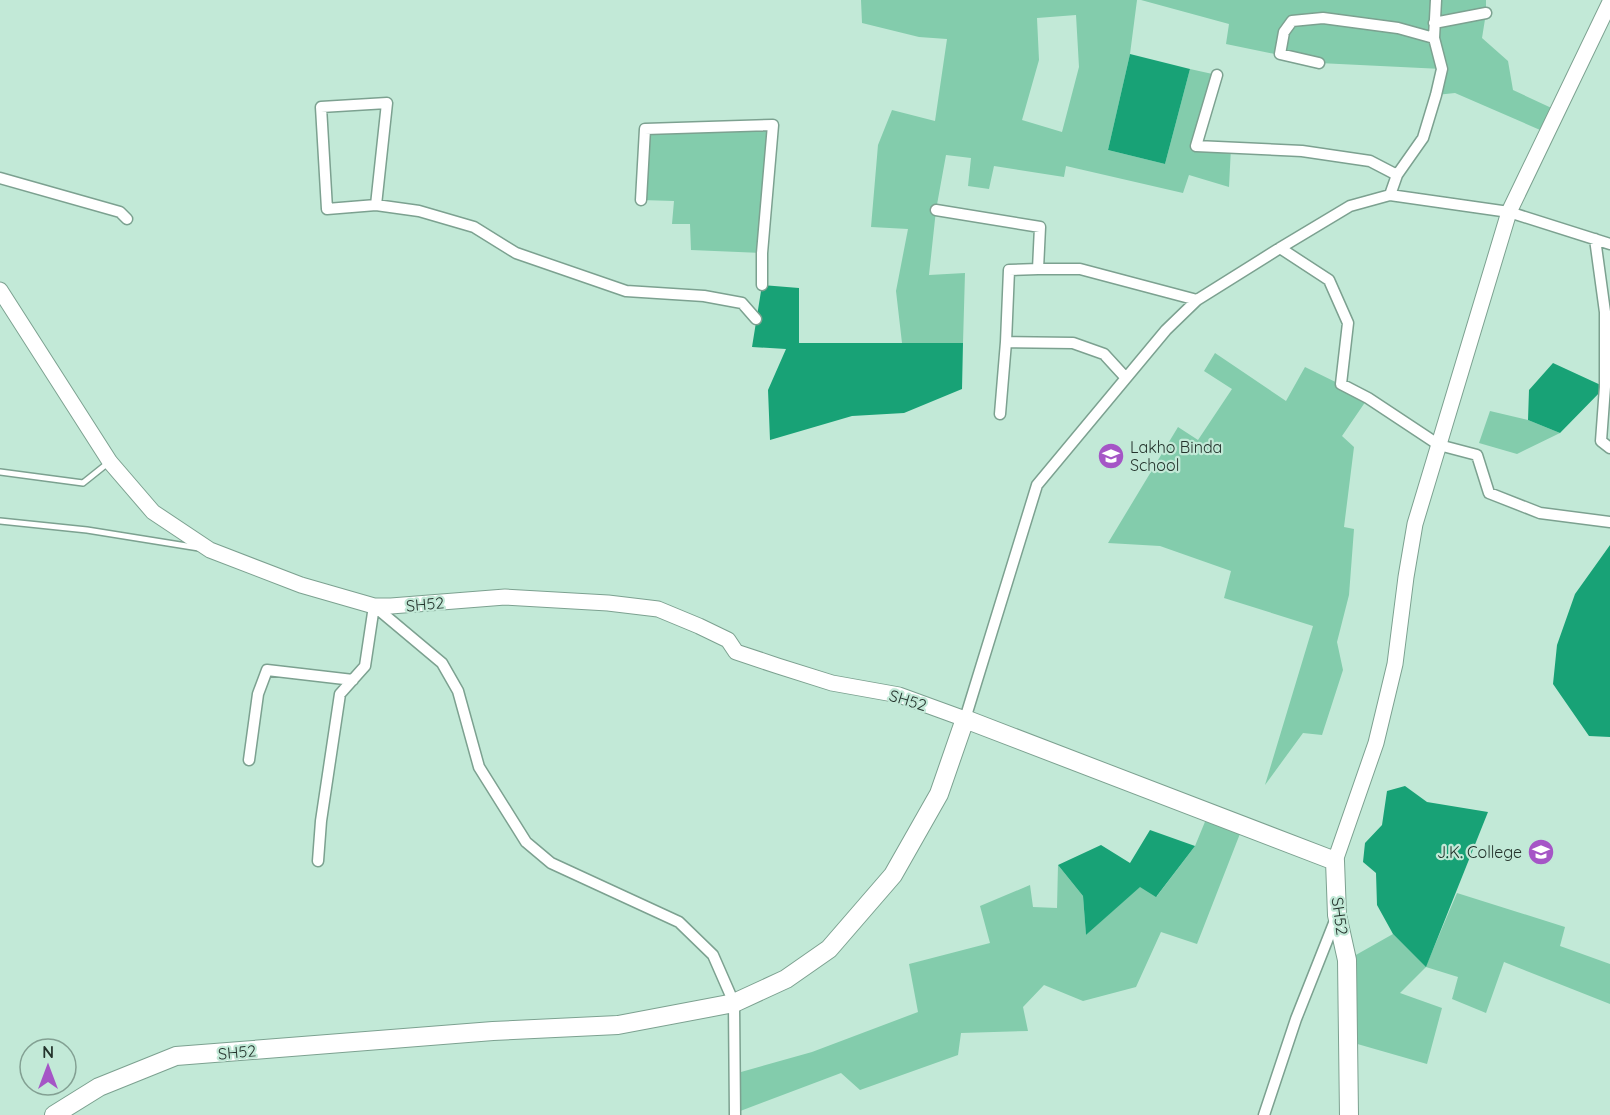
<svg xmlns="http://www.w3.org/2000/svg" width="1610" height="1115" font-family="Quicksand,sans-serif">
  <style>
    .green { fill: #83ccac; fill-rule: evenodd }
    .water { fill: #18a276 }
    .lines { fill: none; stroke-linecap: round; stroke-linejoin: round }
    .lane-casing { stroke: #7ca190; stroke-width: 8 }
    .street-casing { stroke: #7ca190; stroke-width: 13 }
    .secondary-casing { stroke: #7ca190; stroke-width: 17 }
    .primary-casing { stroke: #7ca190; stroke-width: 20 }
    .lane { stroke: #fff; stroke-width: 5 }
    .street { stroke: #fff; stroke-width: 10 }
    .secondary { stroke: #fff; stroke-width: 15 }
    .primary { stroke: #fff; stroke-width: 18 }
    .labels { text-anchor: middle; stroke-width: 4.5; stroke-linejoin: round; paint-order: stroke }
    .poi-label { font-size: 16px; fill: #24332c; stroke: #c2e9d7; text-anchor: start }
    .street-label { font-size: 16px; fill: #24332c; stroke: #c2e9d7 }
  </style>
  <rect width="100%" height="100%" fill="#c2e9d7"/>
  <path class="green" d="M 861,0 L 1137,0 L 1130,54 L 1108,150 L 1165,164 L 1190,69 L 1217,75 L 1196,145 L 1231,147 L 1229,187 L 1189,175 L 1183,193 L 1066,166 L 1064,177 L 994,166 L 989,189 L 968,186 L 971,158 L 946,155 L 936,210 L 929,275 L 965,273 L 963,343 L 902,343 L 896,291 L 908,229 L 871,227 L 878,145 L 892,110 L 935,121 L 947,39 L 919,37 L 862,23 ZM 1076,15 L 1079,67 L 1062,132 L 1022,120 L 1039,60 L 1037,18 Z
    M 1141,0 L 1486,0 L 1486,13 L 1482,38 L 1508,61 L 1513,90 L 1558,111 L 1547,133 L 1455,93 L 1436,95 L 1442,69 L 1319,63 L 1226,44 L 1229,24 Z
    M 773,125 L 762,253 L 691,250 L 690,224 L 672,224 L 674,201 L 641,200 L 645,129 Z
    M 1215,353 L 1286,401 L 1305,367 L 1368,398 L 1342,436 L 1354,447 L 1344,527 L 1354,529 L 1349,595 L 1337,642 L 1343,670 L 1322,735 L 1303,733 L 1265,785 L 1313,626 L 1224,598 L 1231,571 L 1160,546 L 1108,543 L 1178,427 L 1198,440 L 1232,389 L 1204,371 Z
    M 1490,411 L 1528,420 L 1560,433 L 1517,454 L 1479,443 Z
    M 1209,812 L 1243,826 L 1197,944 L 1161,932 L 1136,987 L 1083,1001 L 1044,985 L 1023,1007 L 1028,1031 L 961,1033 L 958,1055 L 860,1090 L 841,1073 L 735,1113 L 734,1074 L 812,1052 L 918,1012 L 909,964 L 990,943 L 980,906 L 1030,885 L 1033,907 L 1057,908 L 1058,865 L 1083,896 L 1086,935 L 1140,886 L 1157,896 L 1195,846 Z
    M 1457,893 L 1565,927 L 1560,946 L 1610,964 L 1610,1004 L 1504,962 L 1486,1013 L 1452,999 L 1458,977 L 1426,967 L 1400,993 L 1442,1008 L 1427,1064 L 1347,1041 L 1347,960 L 1393,934 L 1426,966 Z"/>
  <path class="water" d="M 1130,54 L 1190,69 L 1165,164 L 1108,150 Z
    M 762,285 L 799,288 L 799,343 L 963,343 L 962,389 L 904,413 L 852,416 L 770,440 L 768,390 L 786,349 L 752,347 Z
    M 1553,363 L 1605,387 L 1560,433 L 1528,420 L 1529,390 Z
    M 1610,545 L 1610,737 L 1589,736 L 1553,684 L 1557,645 L 1575,594 Z
    M 1405,786 L 1427,802 L 1488,812 L 1426,967 L 1393,934 L 1377,905 L 1376,873 L 1363,862 L 1365,843 L 1382,825 L 1387,791 Z
    M 1150,830 L 1195,846 L 1156,897 L 1140,887 L 1086,935 L 1083,896 L 1058,865 L 1101,845 L 1130,863 Z"/>
  <g class="lines">
    <defs>
      <path id="lane" d="M 0,472 L 83,483 L 108,463
        M 0,521 L 87,530 L 199,548"/>
      <path id="street" d="M 1434,23 L 1486,13
        M 1319,63 L 1280,54 L 1284,32 L 1292,21 L 1323,18 L 1398,28 L 1434,38
        M 1217,75 L 1196,146 L 1302,151 L 1370,161 L 1397,175
        M 0,178 L 120,212 L 127,219
        M 1390,195 L 1397,175 L 1423,138 L 1436,95 L 1442,69 L 1434,38 L 1436,0
        M 641,200 L 645,129 L 773,125 L 762,253 L 762,285
        M 376,205 L 327,209 L 321,107 L 387,103 L 376,205 L 419,211 L 474,227 L 516,253 L 626,291 L 704,296 L 742,303 L 756,319
        M 936,210 L 1040,227 L 1038,269 L 1080,269 L 1197,300
        M 1595,239 L 1605,312 L 1605,387 L 1601,441 L 1610,448
        M 1280,248 L 1329,280 L 1348,323 L 1341,384 L 1368,398 L 1439,445 L 1477,455 L 1489,493 L 1540,513 L 1610,522
        M 1006,342 L 1009,270 L 1038,269
        M 1000,414 L 1006,342 L 1073,343 L 1104,354 L 1126,378
        M 374,606 L 442,663 L 458,691 L 479,767 L 526,842 L 551,863 L 679,922 L 713,955 L 734,1003 L 735,1115
        M 965,719 L 1037,485 L 1166,330 L 1197,300 L 1280,248 L 1350,206 L 1390,195 L 1509,212 L 1610,244
        M 249,760 L 258,694 L 267,670 L 353,680
        M 318,861 L 321,821 L 340,694 L 365,666 L 374,606
        M 1264,1115 L 1296,1019 L 1336,918"/>
      <path id="secondary" d="M 0,290 L 110,462 L 153,512 L 210,550 L 301,585 L 374,606 L 391,606 L 505,597 L 608,603 L 658,609 L 699,626 L 728,640 L 736,652 L 778,666 L 832,683 L 899,695 L 965,719
        M 1335,861 L 1376,743 L 1395,664 L 1406,577 L 1415,524 L 1509,212 L 1610,2"/>
      <path id="primary" d="M 54,1115 L 99,1087 L 176,1056 L 493,1031 L 618,1025 L 734,1003 L 786,979 L 829,949 L 893,875 L 939,794 L 965,719 L 1335,861 L 1337,915 L 1347,960 L 1349,1115"/>
    </defs>
    <use href="#lane" class="lane-casing"/>
    <use href="#street" class="street-casing"/>
    <use href="#secondary" class="secondary-casing"/>
    <use href="#primary" class="primary-casing"/>
    <use href="#lane" class="lane"/>
    <use href="#street" class="street"/>
    <use href="#secondary" class="secondary"/>
    <use href="#primary" class="primary"/>
  </g>
  <defs>
    <symbol id="school-disc" viewBox="-11 -11 22 22"><circle r="9.5" fill="#a555c6" stroke="#c2e9d7"/><path d="M0-5L7-2L0 1L-7-2ZM-4 1L0 2.5L4 1V4Q0 6-4 4Z" fill="#fff"/></symbol>
    <symbol id="university-disc" viewBox="-11 -11 22 22"><circle r="9.5" fill="#a555c6" stroke="#c2e9d7"/><path d="M0-5L7-2L0 1L-7-2ZM-4 1L0 2.5L4 1V4Q0 6-4 4Z" fill="#fff"/></symbol>
  </defs>
  <g fill-rule="evenodd">
    <use href="#school-disc" x="1096" y="441" width="30" height="30"/>
    <use href="#university-disc" x="1526" y="837" width="30" height="30"/>
  </g>
  <g class="labels">
    <g class="poi-label">
      <text x="1130" y="453">Lakho Binda<tspan x="1130" dy="18">School</tspan></text>
      <text x="1522" y="858" text-anchor="end">J.K. College</text>
    </g>
    <g class="street-label">
      <text transform="translate(425 604) rotate(-5)" y="6">SH52</text>
      <text transform="translate(908 700) rotate(17)" y="6">SH52</text>
      <text transform="translate(1340 916) rotate(82)" y="6">SH52</text>
      <text transform="translate(237 1052) rotate(-5)" y="6">SH52</text>
    </g>
  </g>
  <g transform="translate(48 1067)"><circle r="28" fill="#c2e9d7" stroke="#83a093" stroke-width="1.5"/>
  <path d="M0-4.5L10 22L0 15L-10 22Z" fill="#a555c6"/>
  <text y="-9" font-size="16" font-weight="bold" text-anchor="middle" fill="#24332c">N</text>
  </g>
</svg>
